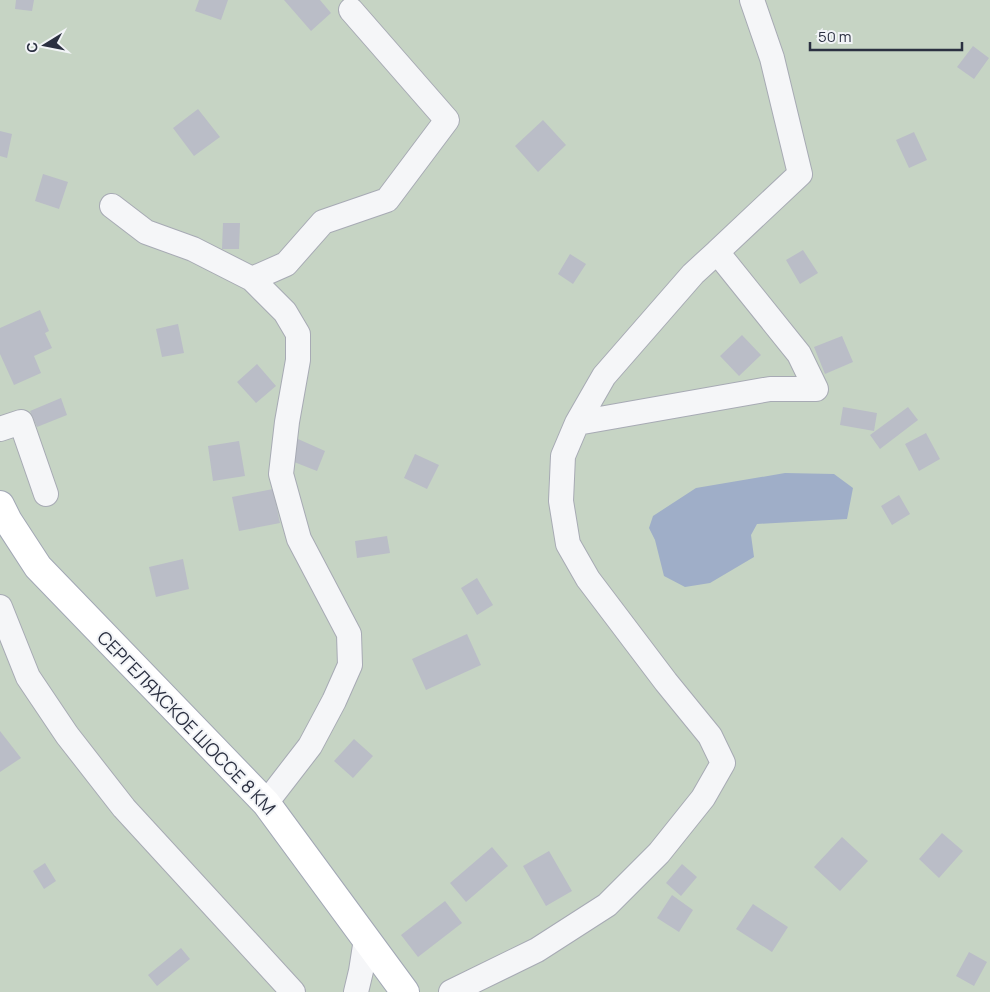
<svg xmlns="http://www.w3.org/2000/svg" width="990" height="992" font-family="Manrope,sans-serif">
  <style>
    .green { fill: #c6d4c4 }
    .water { fill: #9faec8 }
    .building { fill: #babdc7 }
    .lines { fill: none; stroke-linecap: round; stroke-linejoin: round }
    .minor-casing { stroke: #a7aab4; stroke-width: 26 }
    .major-casing { stroke: #a2a7b5; stroke-width: 30 }
    .minor { stroke: #f5f6f8; stroke-width: 24 }
    .major { stroke: #fff; stroke-width: 28 }
    .labels { text-anchor: middle; stroke-width: 4; stroke-linejoin: round; paint-order: stroke }
    .street-label { font-size: 18px; fill: #2b3041; stroke: #f2f4f7 }
  </style>
  <rect width="100%" height="100%" fill="#e2e4ea"/>
  <path class="green" d="M 0,0 L 990,0 L 990,992 L 0,992 Z"/>
  <path class="water" d="M 785,473 L 834,474 L 853,488 L 847,519 L 757,524 L 751,535 L 754,557 L 710,583 L 685,587 L 664,576 L 655,540 L 649,528 L 653,516 L 696,488 Z"/>
  <path class="building" d="M 16,0 L 34,0 L 32,11 L 15,9 Z
    M 199,0 L 228,0 L 221,20 L 195,11 Z
    M 284,0 L 320,0 L 331,13 L 311,31 Z
    M 973,46 L 989,58 L 974,79 L 957,67 Z
    M 198,109 L 220,137 L 194,156 L 173,128 Z
    M 543,120 L 566,145 L 538,172 L 515,146 Z
    M 0,131 L 12,134 L 7,158 L 0,156 Z
    M 914,132 L 927,160 L 909,168 L 896,140 Z
    M 43,174 L 68,182 L 59,209 L 35,201 Z
    M 223,223 L 240,223 L 239,249 L 222,249 Z
    M 803,250 L 818,273 L 800,284 L 786,260 Z
    M 570,254 L 586,264 L 573,284 L 558,274 Z
    M 40,310 L 49,331 L 45,333 L 52,348 L 34,356 L 41,373 L 14,385 L 0,354 L 0,328 Z
    M 178,324 L 184,353 L 162,357 L 156,329 Z
    M 742,335 L 761,355 L 739,376 L 720,356 Z
    M 842,336 L 853,362 L 825,374 L 814,347 Z
    M 257,364 L 276,386 L 256,403 L 237,382 Z
    M 61,398 L 67,415 L 37,427 L 30,411 Z
    M 843,407 L 877,413 L 874,431 L 840,425 Z
    M 908,407 L 918,420 L 880,449 L 870,435 Z
    M 926,433 L 940,459 L 919,471 L 905,444 Z
    M 298,439 L 325,451 L 317,471 L 289,460 Z
    M 239,441 L 245,476 L 213,481 L 208,446 Z
    M 415,454 L 439,465 L 427,489 L 404,478 Z
    M 273,489 L 280,523 L 239,531 L 232,497 Z
    M 899,495 L 910,514 L 892,525 L 881,506 Z
    M 387,536 L 390,553 L 357,558 L 355,541 Z
    M 183,559 L 189,589 L 156,597 L 149,567 Z
    M 477,578 L 493,605 L 477,615 L 461,588 Z
    M 467,634 L 481,665 L 426,690 L 412,659 Z
    M 0,731 L 21,758 L 0,772 Z
    M 354,739 L 373,756 L 353,778 L 334,761 Z
    M 942,833 L 963,851 L 939,878 L 919,859 Z
    M 842,837 L 868,861 L 840,891 L 814,867 Z
    M 492,847 L 508,866 L 466,902 L 450,883 Z
    M 549,851 L 572,891 L 546,906 L 523,866 Z
    M 45,863 L 56,881 L 44,889 L 33,871 Z
    M 682,864 L 697,877 L 681,896 L 666,883 Z
    M 672,895 L 693,910 L 679,932 L 657,918 Z
    M 445,901 L 462,923 L 418,957 L 401,935 Z
    M 753,904 L 788,927 L 772,952 L 736,929 Z
    M 181,948 L 190,959 L 157,986 L 148,975 Z
    M 969,952 L 987,962 L 974,986 L 956,976 Z"/>
  <g class="lines">
    <defs>
      <path id="minor" d="M 112,206 L 146,232 L 193,249 L 252,279 L 285,312 L 298,334 L 298,360 L 287,422 L 281,474 L 299,539 L 349,634 L 350,665 L 334,701 L 310,746 L 266,803
        M 717,252 L 800,174 L 772,58 L 752,0
        M 252,279 L 286,264 L 323,222 L 387,200 L 447,120 L 351,10
        M 0,429 L 21,422 L 46,494
        M 0,607 L 28,677 L 67,735 L 124,808 L 293,992
        M 356,992 L 361,971 L 366,939
        M 451,992 L 537,950 L 607,905 L 659,853 L 703,798 L 723,763 L 710,736 L 666,682 L 588,579 L 568,544 L 561,501 L 563,456 L 577,423 L 770,389 L 816,389 L 799,354 L 717,252 L 693,274 L 604,376 L 577,423"/>
      <path id="major" d="M 0,505 L 8,521 L 38,567 L 266,803 L 405,992"/>
    </defs>
    <use href="#minor" class="minor-casing"/>
    <use href="#major" class="major-casing"/>
    <use href="#minor" class="minor"/>
    <use href="#major" class="major"/>
  </g>
  <g class="labels">
    <g class="street-label">
      <text transform="translate(186 723) rotate(46)" y="6">СЕРГЕЛЯХСКОЕ ШОССЕ 8 КМ</text>
    </g>
  </g>
  <g transform="translate(45 45) rotate(260)" stroke="#f2f4f7" stroke-width="4" paint-order="stroke">
  <path d="M0-4L9 19L0 12L-9 19Z" fill="#2b3041"/>
  <text y="-8" font-size="14" font-weight="bold" text-anchor="middle" fill="#2b3041">С</text>
  </g>
  <path d="M810 42v8h152v-8" fill="none" stroke="#2b3041" stroke-width="2.5"/>
  <text x="818" y="42" font-size="15" fill="#2b3041" stroke="#f2f4f7" stroke-width="4" paint-order="stroke">50 m</text>
</svg>
